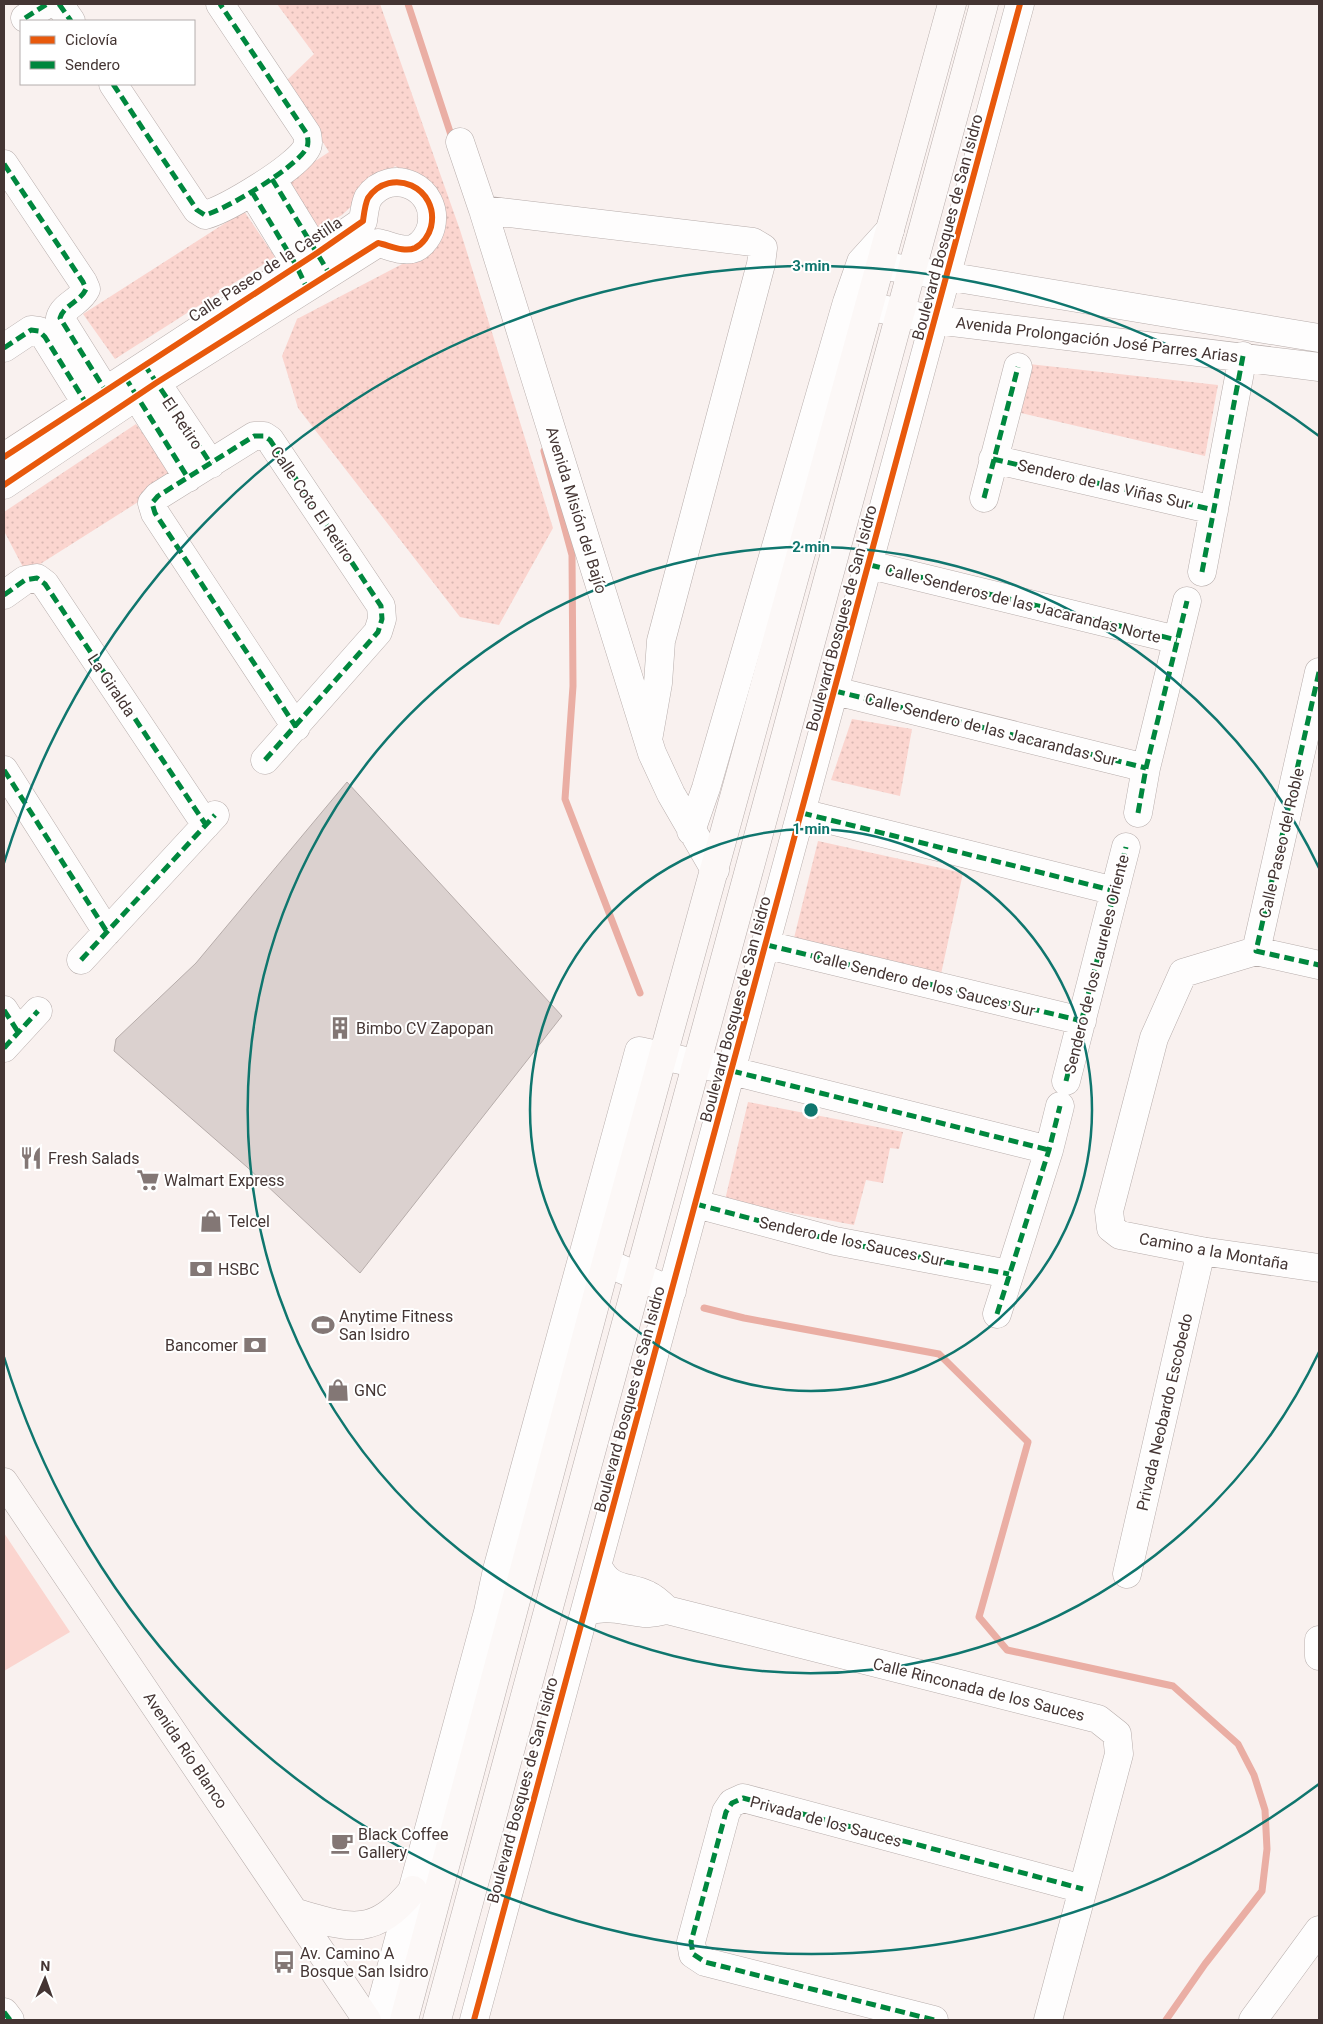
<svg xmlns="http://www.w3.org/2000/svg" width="1323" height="2024" font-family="Roboto,sans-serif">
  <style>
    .grass { fill: url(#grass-dots) }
    .park { fill: #fbd5cf }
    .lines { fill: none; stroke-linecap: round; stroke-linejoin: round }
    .stream { stroke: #eaaea4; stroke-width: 7 }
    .building { fill: #dbd1cf; stroke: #b6acaa }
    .street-casing { stroke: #b7adab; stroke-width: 29 }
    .secondary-casing { stroke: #b7adab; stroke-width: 29 }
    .street { stroke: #fefdfd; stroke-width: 28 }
    .secondary { stroke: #fcf8f7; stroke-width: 28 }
    .quiet { stroke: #00873e; stroke-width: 5; stroke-dasharray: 10 5; stroke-linecap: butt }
    .cycleway-casing { stroke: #fff; stroke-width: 9 }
    .cycleway { stroke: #e8590c; stroke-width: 6 }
    .ring { fill: none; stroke: #0f766e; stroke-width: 2.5 }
    .labels { text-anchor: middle; stroke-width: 4; stroke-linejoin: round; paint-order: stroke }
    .street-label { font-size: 16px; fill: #443533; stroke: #fff }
    .poi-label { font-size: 16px; fill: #443533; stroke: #fff; text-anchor: start }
    .centre { fill: #0f766e; stroke: #fff; stroke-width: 2.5 }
    .ring-label { font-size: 15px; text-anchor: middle; font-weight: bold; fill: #0f766e; stroke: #fff; stroke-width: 4; stroke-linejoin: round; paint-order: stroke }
  </style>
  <defs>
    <pattern id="grass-dots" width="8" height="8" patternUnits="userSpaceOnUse" patternTransform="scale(1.25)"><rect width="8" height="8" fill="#fbd5cf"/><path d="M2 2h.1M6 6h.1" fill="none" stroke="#d8b7b2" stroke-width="1.8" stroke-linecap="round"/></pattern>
  </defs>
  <rect width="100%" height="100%" fill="#f9f1ef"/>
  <path class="grass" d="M 277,4 L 380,4 L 460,230 L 553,528 L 499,625 L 460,617 L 298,408 L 282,356 L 297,319 L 431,249 L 438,191 L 395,166 L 342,215 L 317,229 L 285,181 L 329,152 L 285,82 L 314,54 Z
    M 244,211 L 275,257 L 115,359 L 83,314 Z
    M 1029,364 L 1218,385 L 1205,456 L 1021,413 Z
    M 136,424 L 176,478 L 26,573 L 4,531 L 4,512 Z
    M 852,719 L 912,729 L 900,796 L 831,780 Z
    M 818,841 L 963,873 L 941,974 L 794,938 Z
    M 748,1102 L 903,1132 L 899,1149 L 890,1148 L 883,1183 L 866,1180 L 854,1225 L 725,1200 Z"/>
  <path class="park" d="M 4,1533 L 70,1632 L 4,1671 Z"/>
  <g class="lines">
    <path class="stream" d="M 408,4 L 453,141
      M 544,451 L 572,555 L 573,686 L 565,799 L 640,993
      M 704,1308 L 744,1318 L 939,1354 L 1028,1442 L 979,1617 L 1007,1650 L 1173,1686 L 1238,1744 L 1254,1775 L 1265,1810 L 1267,1849 L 1262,1891 L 1205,1964 L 1166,2020"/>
  </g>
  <path class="building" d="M 347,782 L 562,1016 L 360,1273 L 247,1167 L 114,1051 L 116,1039 L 196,963 Z"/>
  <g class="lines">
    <defs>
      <path id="street" d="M 59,4 L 71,21
        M 25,18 L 47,4
        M 113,84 L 197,210 L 205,215 C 227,209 295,168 306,149 C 309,144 308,140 307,134 L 220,4
        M 460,142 L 483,210 L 652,753 L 671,794 L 715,870
        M 4,164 L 83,282 L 86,289 C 80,302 64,305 60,318 L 105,390
        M 272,179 L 326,267
        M 252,192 L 290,254 L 304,281
        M 483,210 L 753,242 L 763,248 L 761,264 L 661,641 L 658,683 L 648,740
        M 861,262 L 1319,338
        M 847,302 L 936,320 L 1319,367
        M 4,348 L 31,330 L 39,331 L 45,337 L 86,403
        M 146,367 L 211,464
        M 128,383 L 188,478
        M 4,457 L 317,253 L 363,221 C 364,214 365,204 368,198 C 391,165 440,188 431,227 C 429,235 423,244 415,248 C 404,253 389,245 378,243 L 156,383 L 4,485
        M 993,459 L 1214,510
        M 984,498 L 1018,367
        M 870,565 L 1177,640
        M 1202,572 L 1243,356
        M 4,595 L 25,580 L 37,578 L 45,584 L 206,825
        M 835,691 L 1146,768
        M 265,760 L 378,632 L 382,619 L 381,606 L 270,440 L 264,436 L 254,436 L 158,496 L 152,503 L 155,513 L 296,727
        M 4,770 L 107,932
        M 802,813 L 1115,891
        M 1138,813 L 1146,768 L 1187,601
        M 691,831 L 706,788 L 847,302 L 861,262 L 890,230
        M 767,945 L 1082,1021
        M 1256,951 L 1319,672
        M 81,960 L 215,815
        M 1319,965 L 1256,951 L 1183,973 L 1154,1038 L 1109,1211 L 1111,1228 L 1120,1235 L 1201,1251 L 1319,1268
        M 4,1010 L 18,1032
        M 4,1048 L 38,1011
        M 1066,1081 L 1126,847
        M 696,1204 L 835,1241 L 1009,1274
        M 584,1253 L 672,1291
        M 997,1314 L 1049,1150 L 1060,1106
        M 598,1566 C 610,1592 627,1585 648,1595 C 655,1598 662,1605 667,1610
        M 1127,1574 L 1201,1251
        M 585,1612 C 606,1604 623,1611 644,1613 C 651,1614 660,1611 667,1610 L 1098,1719 L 1117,1734 L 1119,1754 L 1048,2020
        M 1319,1640 L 1319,1656
        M 4,2012 L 10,2020
        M 377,2020 L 488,1612 L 497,1570 L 639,1051 L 732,1071 L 1049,1150
        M 474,2020 L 1020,4
        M 934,2020 L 705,1962 L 693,1954 L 691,1942 L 726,1812 L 732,1803 L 743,1798 L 1083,1889
        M 1253,2020 L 1319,1930"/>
      <path id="secondary" d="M 4,1482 L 367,2020
        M 297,1913 C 351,1929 374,1937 413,1890
        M 404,2020 L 606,1263 L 952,4
        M 437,2020 L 984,4"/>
    </defs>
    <use href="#street" class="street-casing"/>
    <use href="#secondary" class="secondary-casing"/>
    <use href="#street" class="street"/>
    <use href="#secondary" class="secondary"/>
    <path class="quiet" d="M 59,4 L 71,21
      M 25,18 L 47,4
      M 113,84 L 197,210 L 205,215 C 227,209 295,168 306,149 C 309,144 308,140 307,134 L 220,4
      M 4,164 L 83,282 L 86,289 C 80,302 64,305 60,318 L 105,390
      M 272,179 L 329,273
      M 252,192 L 296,265 L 306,286
      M 4,348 L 31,330 L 39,331 L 45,337 L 86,403
      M 144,364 L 211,464
      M 125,377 L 188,478
      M 993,459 L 1214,510
      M 984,498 L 1018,367
      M 870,565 L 1177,640
      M 1202,572 L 1243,356
      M 4,595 L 25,580 L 37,578 L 45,584 L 206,825
      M 1319,672 L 1256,951 L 1319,965
      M 835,691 L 1146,768
      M 265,760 L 378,632 L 382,619 L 381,606 L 270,440 L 264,436 L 254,436 L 158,496 L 152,503 L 155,513 L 296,727
      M 4,770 L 107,932
      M 802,813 L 1115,891
      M 1138,813 L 1146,768 L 1187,601
      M 767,945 L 1082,1021
      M 81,960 L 215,815
      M 4,1010 L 18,1032
      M 4,1048 L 38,1011
      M 732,1071 L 1049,1150
      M 1066,1081 L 1126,847
      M 696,1204 L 835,1241 L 1009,1274
      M 997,1314 L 1049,1150 L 1060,1106
      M 4,2012 L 10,2020
      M 934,2020 L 705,1962 L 693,1954 L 691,1942 L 726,1812 L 732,1803 L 743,1798 L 1083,1889"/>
    <defs>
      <path id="cycleway" d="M 4,457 L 317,253 L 363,221 C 364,214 365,204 368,198 C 391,165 440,188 431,227 C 429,235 423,244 415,248 C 404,253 389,245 378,243 L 156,383 L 4,485
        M 474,2020 L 1020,4"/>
    </defs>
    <use href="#cycleway" class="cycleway-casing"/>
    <use href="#cycleway" class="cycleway"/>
  </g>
  <g class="ring">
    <circle cx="811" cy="1110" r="281"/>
    <path d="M1319 1352A563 563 0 1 1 1319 868"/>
    <path d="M1319 1784A844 844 0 0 1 4 1357M4 863A844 844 0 0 1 1319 436"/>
  </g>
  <defs>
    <symbol id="building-bare" viewBox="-9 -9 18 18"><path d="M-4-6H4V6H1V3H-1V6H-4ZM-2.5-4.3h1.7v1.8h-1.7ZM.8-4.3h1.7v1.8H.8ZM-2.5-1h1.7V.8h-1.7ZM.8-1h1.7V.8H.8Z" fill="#837775" stroke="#fff" stroke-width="2.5" paint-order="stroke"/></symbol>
    <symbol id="restaurant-bare" viewBox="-9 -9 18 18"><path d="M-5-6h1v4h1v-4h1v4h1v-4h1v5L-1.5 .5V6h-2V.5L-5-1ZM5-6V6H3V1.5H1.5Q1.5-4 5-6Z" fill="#837775" stroke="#fff" stroke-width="2.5" paint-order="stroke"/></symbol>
    <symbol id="supermarket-bare" viewBox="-9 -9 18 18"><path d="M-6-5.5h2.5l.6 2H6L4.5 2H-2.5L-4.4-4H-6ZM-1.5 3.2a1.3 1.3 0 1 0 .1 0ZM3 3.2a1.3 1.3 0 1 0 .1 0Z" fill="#837775" stroke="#fff" stroke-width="2.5" paint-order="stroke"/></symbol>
    <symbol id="shop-bare" viewBox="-9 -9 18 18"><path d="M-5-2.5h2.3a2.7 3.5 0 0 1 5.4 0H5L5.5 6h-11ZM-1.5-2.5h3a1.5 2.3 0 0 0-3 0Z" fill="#837775" stroke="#fff" stroke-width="2.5" paint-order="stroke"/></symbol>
    <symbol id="bank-bare" viewBox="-9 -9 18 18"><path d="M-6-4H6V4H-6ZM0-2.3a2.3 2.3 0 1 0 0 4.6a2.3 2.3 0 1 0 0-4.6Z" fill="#837775" stroke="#fff" stroke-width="2.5" paint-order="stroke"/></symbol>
    <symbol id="stadium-bare" viewBox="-9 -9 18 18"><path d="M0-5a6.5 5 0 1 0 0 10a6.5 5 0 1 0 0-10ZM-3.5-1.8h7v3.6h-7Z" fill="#837775" stroke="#fff" stroke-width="2.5" paint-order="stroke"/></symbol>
    <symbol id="cafe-bare" viewBox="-9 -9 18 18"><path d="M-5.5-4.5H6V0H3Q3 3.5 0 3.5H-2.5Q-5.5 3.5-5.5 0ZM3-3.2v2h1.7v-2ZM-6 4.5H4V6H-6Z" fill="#837775" stroke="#fff" stroke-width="2.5" paint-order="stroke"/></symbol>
    <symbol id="bus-bare" viewBox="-9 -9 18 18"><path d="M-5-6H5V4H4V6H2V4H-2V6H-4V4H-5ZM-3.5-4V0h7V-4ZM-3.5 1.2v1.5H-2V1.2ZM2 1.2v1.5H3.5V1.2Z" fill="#837775" stroke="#fff" stroke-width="2.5" paint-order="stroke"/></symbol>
  </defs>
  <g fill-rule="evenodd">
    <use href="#building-bare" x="324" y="1012" width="32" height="32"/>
    <use href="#restaurant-bare" x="15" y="1142" width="32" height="32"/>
    <use href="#supermarket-bare" x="132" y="1164" width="32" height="32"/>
    <use href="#shop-bare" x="195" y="1205" width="32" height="32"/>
    <use href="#bank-bare" x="185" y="1253" width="32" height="32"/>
    <use href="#stadium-bare" x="307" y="1309" width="32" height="32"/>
    <use href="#bank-bare" x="239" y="1329" width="32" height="32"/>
    <use href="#shop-bare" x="322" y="1374" width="32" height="32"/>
    <use href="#cafe-bare" x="326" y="1827" width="32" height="32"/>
    <use href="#bus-bare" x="268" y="1946" width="32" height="32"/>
  </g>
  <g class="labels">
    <g class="street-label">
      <text transform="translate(947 227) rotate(-75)" y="6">Boulevard Bosques de San Isidro</text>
      <text transform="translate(265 269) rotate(-33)" y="6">Calle Paseo de la Castilla</text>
      <text transform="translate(1097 339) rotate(7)" y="6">Avenida Prolongación José Parres Arias</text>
      <text transform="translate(183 423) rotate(56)" y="6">El Retiro</text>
      <text transform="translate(1104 484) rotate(13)" y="6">Sendero de las Viñas Sur</text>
      <text transform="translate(313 504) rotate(56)" y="6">Calle Coto El Retiro</text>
      <text transform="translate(577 510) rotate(73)" y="6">Avenida Misión del Bajío</text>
      <text transform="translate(1023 603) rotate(14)" y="6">Calle Senderos de las Jacarandas Norte</text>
      <text transform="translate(841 618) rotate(-75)" y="6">Boulevard Bosques de San Isidro</text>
      <text transform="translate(112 685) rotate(56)" y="6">La Giralda</text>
      <text transform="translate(991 729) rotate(14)" y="6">Calle Sendero de las Jacarandas Sur</text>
      <text transform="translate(1281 843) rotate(-77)" y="6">Calle Paseo del Roble</text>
      <text transform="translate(1096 964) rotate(-76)" y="6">Sendero de los Laureles Oriente</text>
      <text transform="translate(924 983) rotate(14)" y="6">Calle Sendero de los Sauces Sur</text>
      <text transform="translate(735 1009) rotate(-75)" y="6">Boulevard Bosques de San Isidro</text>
      <text transform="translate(852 1241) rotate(12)" y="6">Sendero de los Sauces Sur</text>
      <text transform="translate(1214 1251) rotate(10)" y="6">Camino a la Montaña</text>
      <text transform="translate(629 1399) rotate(-75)" y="6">Boulevard Bosques de San Isidro</text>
      <text transform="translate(1164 1412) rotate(-77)" y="6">Privada Neobardo Escobedo</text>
      <text transform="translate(979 1689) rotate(14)" y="6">Calle Rinconada de los Sauces</text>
      <text transform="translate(186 1750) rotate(56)" y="6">Avenida Río Blanco</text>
      <text transform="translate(522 1790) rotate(-75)" y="6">Boulevard Bosques de San Isidro</text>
      <text transform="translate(826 1821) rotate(15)" y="6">Privada de los Sauces</text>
    </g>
    <g class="poi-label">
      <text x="356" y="1034">Bimbo CV Zapopan</text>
      <text x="48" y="1164">Fresh Salads</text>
      <text x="164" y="1186">Walmart Express</text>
      <text x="228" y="1227">Telcel</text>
      <text x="218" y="1275">HSBC</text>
      <text x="339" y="1322">Anytime Fitness<tspan x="339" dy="18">San Isidro</tspan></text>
      <text x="238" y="1351" text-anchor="end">Bancomer</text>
      <text x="354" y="1396">GNC</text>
      <text x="358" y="1840">Black Coffee<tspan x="358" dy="18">Gallery</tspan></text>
      <text x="300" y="1959">Av. Camino A<tspan x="300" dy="18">Bosque San Isidro</tspan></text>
    </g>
  </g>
  <circle cx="811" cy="1110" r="8" class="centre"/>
  <g class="ring-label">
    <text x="811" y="271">3 min</text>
    <text x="811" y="552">2 min</text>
    <text x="811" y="834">1 min</text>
  </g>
  <rect width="1323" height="2024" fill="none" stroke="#443533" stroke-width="10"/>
  <rect x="20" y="20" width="175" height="65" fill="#ffffff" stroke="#b4aead"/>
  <rect x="30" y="36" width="25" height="8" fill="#e8590c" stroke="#b4aead"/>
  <text x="65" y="45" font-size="15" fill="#443533">Ciclovía</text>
  <rect x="30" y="61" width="25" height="8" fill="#00873e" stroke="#b4aead"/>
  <text x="65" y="70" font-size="15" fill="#443533">Sendero</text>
  <g transform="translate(45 1979) rotate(2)" stroke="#ffffff" stroke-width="4" paint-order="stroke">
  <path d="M0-4L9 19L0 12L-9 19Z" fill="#443533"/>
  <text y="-8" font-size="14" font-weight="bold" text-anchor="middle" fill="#443533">N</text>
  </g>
</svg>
